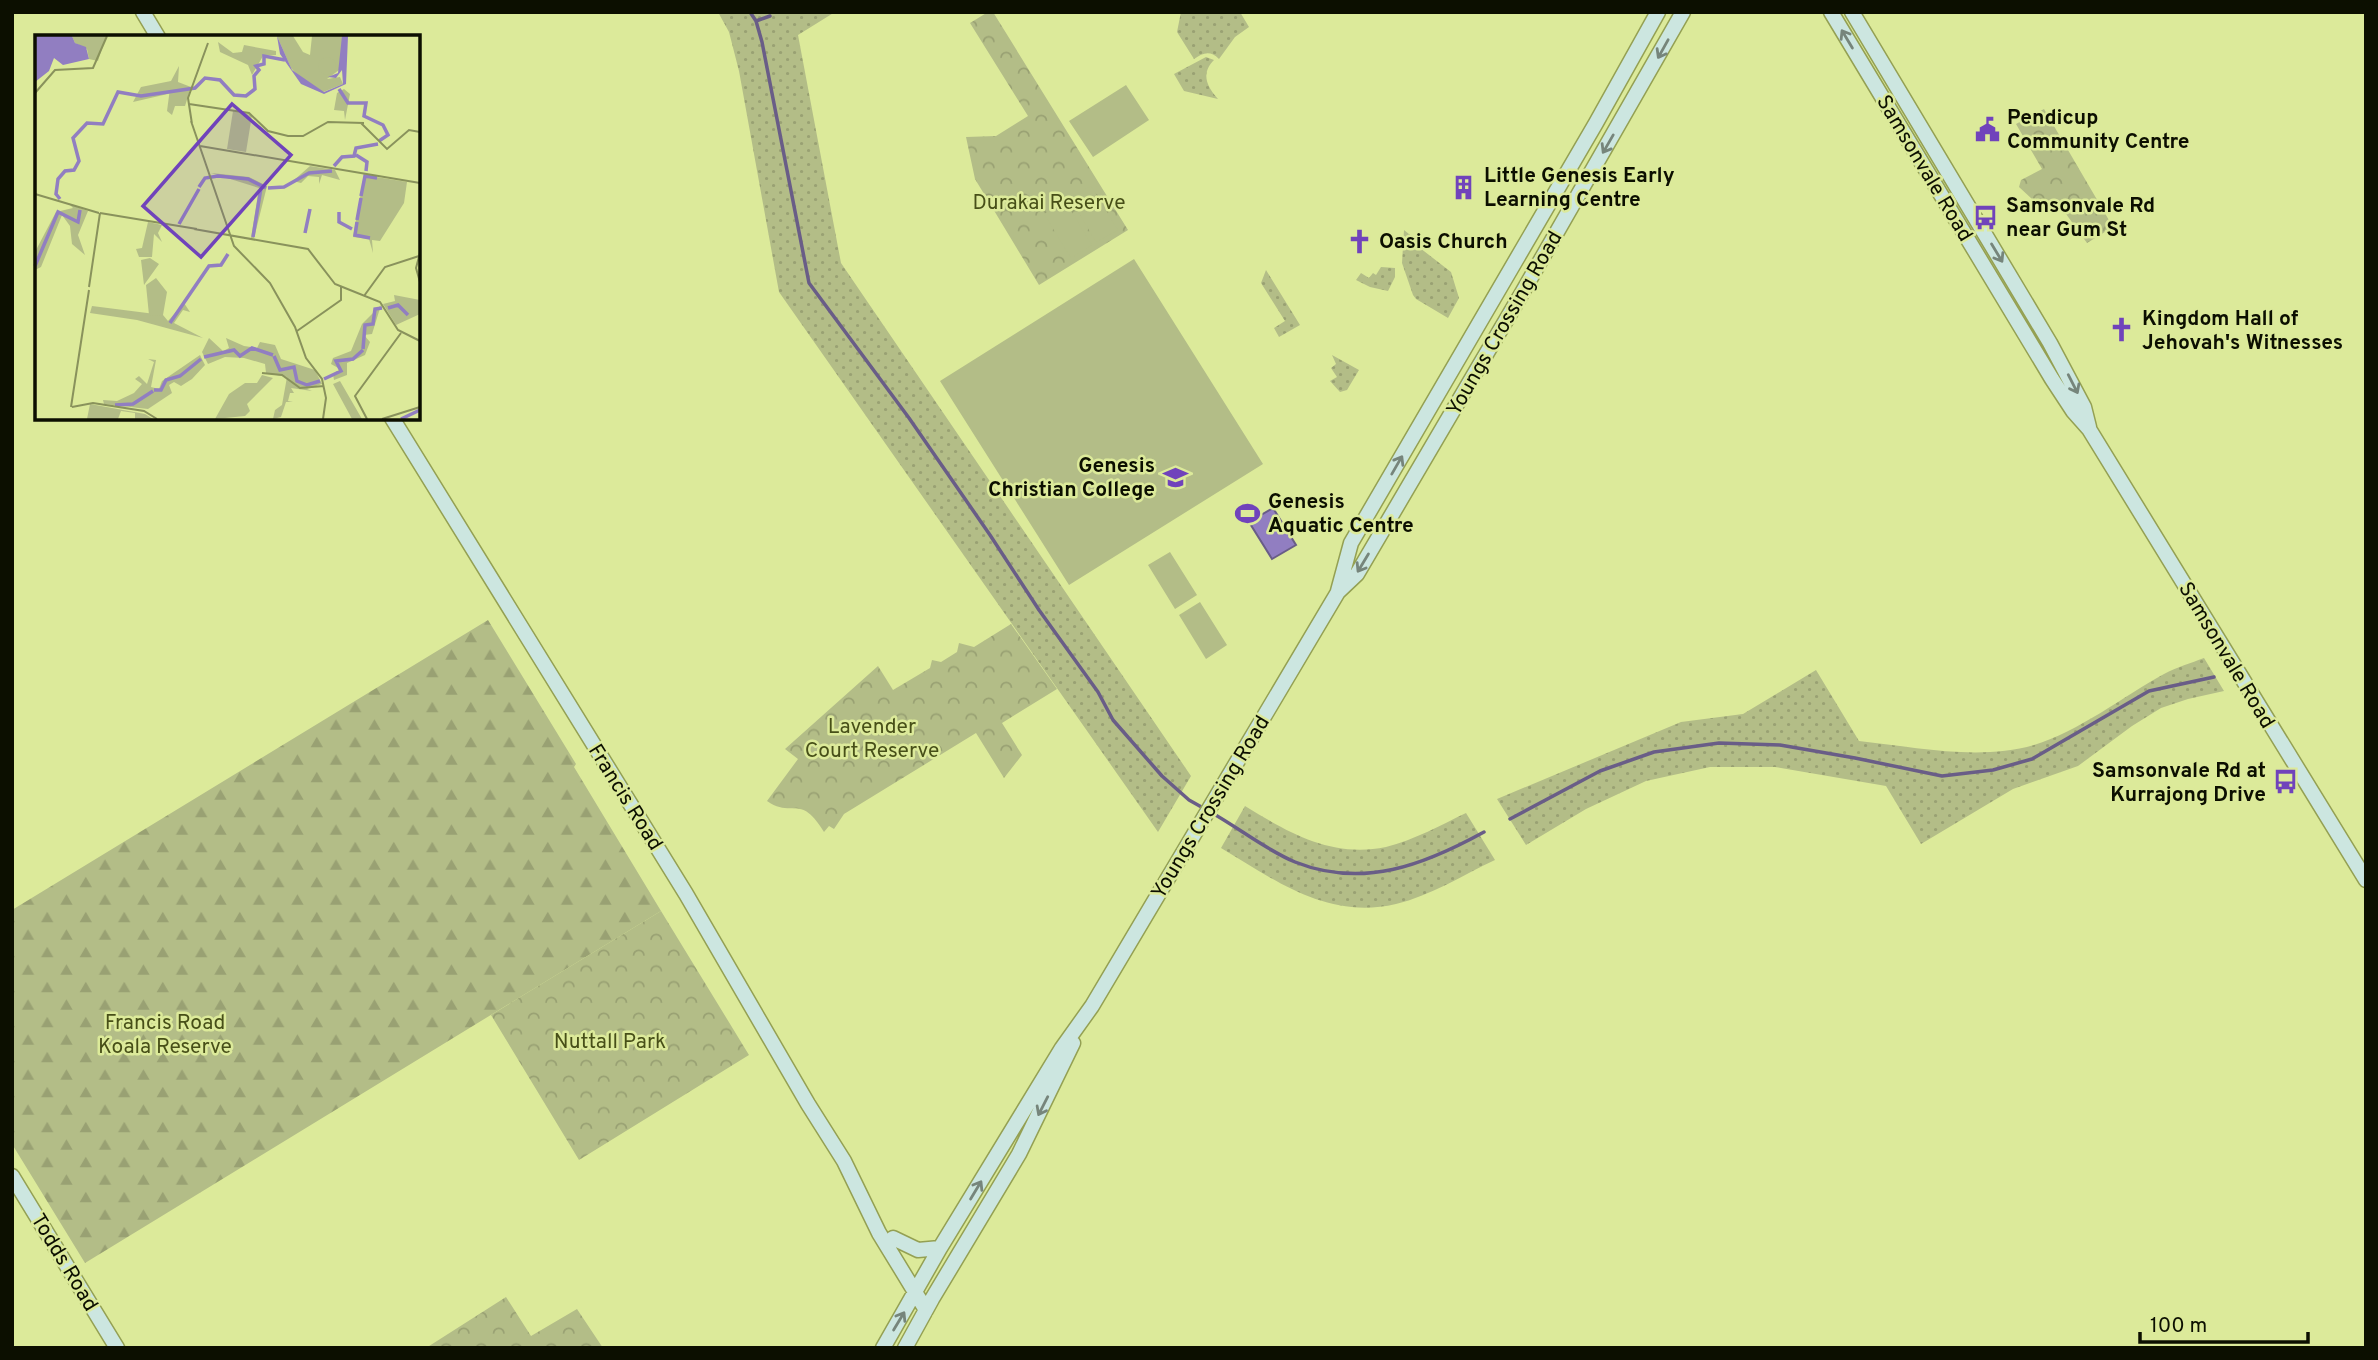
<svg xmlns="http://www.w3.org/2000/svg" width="2378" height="1360" font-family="Overpass,sans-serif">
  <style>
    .grass { fill: url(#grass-dots) }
    .forest { fill: url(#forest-firs) }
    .park { fill: url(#park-crowns) }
    .pitch { fill: #b3bd87 }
    .water { fill: #917ec1; stroke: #695d87; stroke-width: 2 }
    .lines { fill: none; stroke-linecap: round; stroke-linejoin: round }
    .stream { stroke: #695d87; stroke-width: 3.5 }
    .secondary-casing { stroke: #94a053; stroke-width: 17 }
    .secondary { stroke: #cce6e0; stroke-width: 14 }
    .oneway { stroke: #76857b }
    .labels { text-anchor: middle; stroke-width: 5; stroke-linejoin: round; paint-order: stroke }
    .poi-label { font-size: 21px; font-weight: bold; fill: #0c0f00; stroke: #dcea9a; text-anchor: start }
    .street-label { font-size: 21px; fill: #0c0f00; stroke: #dcea9a }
    .park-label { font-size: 21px; fill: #474f18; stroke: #dcea9a }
    .inset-river { fill: none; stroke: #917ec1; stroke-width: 3.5 }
    .inset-road { fill: none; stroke: #89925c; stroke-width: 2 }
    .view { fill: #7043bb; fill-opacity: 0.15; stroke: #7043bb; stroke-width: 3.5 }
    .inset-edge { fill: none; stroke: #0c0f00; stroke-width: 3.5 }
  </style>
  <defs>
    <pattern id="grass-dots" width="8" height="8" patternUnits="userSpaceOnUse" patternTransform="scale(1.75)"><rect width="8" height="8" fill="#b3bd87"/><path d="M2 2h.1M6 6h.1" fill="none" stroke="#99a173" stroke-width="1.8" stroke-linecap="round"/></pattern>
    <pattern id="forest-firs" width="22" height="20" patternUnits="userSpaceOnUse" patternTransform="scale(1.75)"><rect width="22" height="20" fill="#b3bd87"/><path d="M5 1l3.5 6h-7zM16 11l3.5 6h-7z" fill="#99a173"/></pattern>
    <pattern id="park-crowns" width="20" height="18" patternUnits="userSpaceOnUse" patternTransform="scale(1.75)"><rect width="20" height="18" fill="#b3bd87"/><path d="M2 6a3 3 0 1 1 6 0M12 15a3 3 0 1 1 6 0" fill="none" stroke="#99a173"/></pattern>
  </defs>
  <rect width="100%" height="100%" fill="#dcea9a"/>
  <path class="grass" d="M 718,12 L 835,12 L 798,35 L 841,263 L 1191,776 L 1158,832 L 779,292 L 739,71 L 729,32 Z
    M 1181,12 L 1240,12 L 1249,27 L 1235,37 L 1219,59 C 1210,50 1203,53 1194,59 L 1177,32 Z
    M 1206,57 L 1214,60 C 1201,73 1206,86 1218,99 L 1184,91 L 1174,74 Z
    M 1404,230 L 1420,243 L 1420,248 L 1451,272 L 1459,298 L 1448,318 L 1416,299 L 1413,295 L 1402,263 Z
    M 1381,267 L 1395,268 L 1395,277 L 1388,291 L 1370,287 L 1356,280 L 1361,273 L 1369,278 L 1373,273 L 1376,275 Z
    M 1266,270 L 1300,325 L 1279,337 L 1274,328 L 1285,321 L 1261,283 Z
    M 1332,355 L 1359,370 L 1347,390 L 1340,392 L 1330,381 L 1337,377 L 1331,368 L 1336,364 Z
    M 2204,658 L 2224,691 L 2188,699 L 2161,708 L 2132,726 L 2078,766 L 2013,789 L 1921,844 L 1886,786 L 1775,767 L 1710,767 L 1646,781 L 1586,809 L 1526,845 L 1497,799 L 1681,722 L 1743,714 L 1816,670 L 1859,741 C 1916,747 1978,761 2034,745 C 2078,732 2124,696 2164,674 C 2177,667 2191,663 2204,658 Z
    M 1245,806 C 1289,833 1332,858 1386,847 C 1414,840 1441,825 1466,813 L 1495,860 C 1463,875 1430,896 1396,904 C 1328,920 1276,881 1221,848 Z"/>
  <path class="forest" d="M 488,620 L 576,764 L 574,767 L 661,911 L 85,1263 L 12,1144 L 12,910 Z"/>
  <path class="park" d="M 988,12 L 993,12 L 1128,230 L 1039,285 L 975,179 L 966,137 L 996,136 L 1028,116 L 970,23 Z
    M 2044,109 L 2113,227 L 2087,243 L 2061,207 L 2032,199 L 2019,187 L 2021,180 L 2042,169 L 2016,124 Z
    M 1011,624 L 1057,689 L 1002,723 L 1022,755 L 1004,778 L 976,733 L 844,814 L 834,829 L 829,826 L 824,832 C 800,792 792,819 767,801 L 798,759 L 785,749 L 878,666 L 893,690 L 930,668 L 932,660 L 941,662 L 957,652 L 959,643 L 974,647 Z
    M 661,911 L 749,1055 L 579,1160 L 491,1015 Z
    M 506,1297 L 531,1336 L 577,1309 L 603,1348 L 426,1348 Z"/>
  <path class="pitch" d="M 1126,85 L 1149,120 L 1093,157 L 1069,121 Z
    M 1091,186 L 1118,230 L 1096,242 L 1070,198 Z
    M 1065,201 L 1092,245 L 1071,258 L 1044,214 Z
    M 1134,259 L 1263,464 L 1069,585 L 940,381 Z
    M 1170,552 L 1197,595 L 1175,609 L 1148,565 Z
    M 1200,602 L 1227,645 L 1206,659 L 1179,615 Z"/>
  <path class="water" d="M 1273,508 L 1296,545 L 1272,559 L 1249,522 Z"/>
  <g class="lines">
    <path class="stream" d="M 750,12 L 756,21 L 762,42 L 809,283 L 909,418 L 990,535 L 1039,610 L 1098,692 L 1113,720 L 1162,776 L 1189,800 L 1205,809
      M 756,21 L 770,16
      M 1212,813 C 1239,828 1266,850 1295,862 C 1363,889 1424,865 1484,832
      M 1510,819 L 1600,771 L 1654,752 L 1719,743 L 1780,745 L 1855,758 L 1942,776 L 1993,770 L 2032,759 L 2149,691 L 2214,677"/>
    <defs>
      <path id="secondary" d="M 143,12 L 158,37
        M 1831,12 L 2052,379 L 2073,411 L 2089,429 L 2366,880
        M 1852,12 L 2050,343 L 2084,407 L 2089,427
        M 392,418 L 686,894 L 808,1104 L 844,1161 L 879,1233 L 926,1310
        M 1338,591 L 1351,543 L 1596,123 L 1658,12
        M 12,1176 L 117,1348
        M 893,1238 L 918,1250 L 940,1248
        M 883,1348 L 940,1248 L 1062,1048 L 1092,1006 L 1338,592 L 1357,574 L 1522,293 L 1683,12
        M 905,1348 L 932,1299 L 1019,1154 L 1073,1043"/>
    </defs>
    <use href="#secondary" class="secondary-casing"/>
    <use href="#secondary" class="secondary"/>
  </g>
  <defs><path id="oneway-shaft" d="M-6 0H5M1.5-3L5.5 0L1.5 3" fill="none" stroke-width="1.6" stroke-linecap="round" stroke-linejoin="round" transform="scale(1.75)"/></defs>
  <g class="oneway">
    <use href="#oneway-shaft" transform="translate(1847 39) rotate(-121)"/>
    <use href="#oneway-shaft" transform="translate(1663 49) rotate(119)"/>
    <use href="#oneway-shaft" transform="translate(1608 144) rotate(120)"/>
    <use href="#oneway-shaft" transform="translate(1997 253) rotate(59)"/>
    <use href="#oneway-shaft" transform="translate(2073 384) rotate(63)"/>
    <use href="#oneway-shaft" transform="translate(1397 465) rotate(-60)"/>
    <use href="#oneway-shaft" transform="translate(1363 563) rotate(121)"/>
    <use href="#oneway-shaft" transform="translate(1043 1106) rotate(117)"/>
    <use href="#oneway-shaft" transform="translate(976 1190) rotate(-59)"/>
    <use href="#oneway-shaft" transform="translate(899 1321) rotate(-59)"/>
  </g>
  <defs>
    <symbol id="civic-bare" viewBox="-9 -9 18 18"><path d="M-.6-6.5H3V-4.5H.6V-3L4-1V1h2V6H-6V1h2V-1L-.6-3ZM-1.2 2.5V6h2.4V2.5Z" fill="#7043bb" stroke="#dcea9a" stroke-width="2.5" paint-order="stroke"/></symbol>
    <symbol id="building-bare" viewBox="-9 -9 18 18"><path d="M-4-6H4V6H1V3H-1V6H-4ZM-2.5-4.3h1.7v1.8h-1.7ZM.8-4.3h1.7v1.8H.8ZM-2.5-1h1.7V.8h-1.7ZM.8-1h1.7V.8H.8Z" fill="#7043bb" stroke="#dcea9a" stroke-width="2.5" paint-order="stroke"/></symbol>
    <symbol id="bus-bare" viewBox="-9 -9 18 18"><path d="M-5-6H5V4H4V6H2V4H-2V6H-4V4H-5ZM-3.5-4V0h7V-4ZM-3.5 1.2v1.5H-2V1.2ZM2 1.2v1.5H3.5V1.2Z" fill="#7043bb" stroke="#dcea9a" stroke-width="2.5" paint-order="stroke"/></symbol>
    <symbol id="church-bare" viewBox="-9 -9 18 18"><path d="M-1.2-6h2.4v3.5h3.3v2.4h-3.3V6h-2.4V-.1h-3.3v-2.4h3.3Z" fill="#7043bb" stroke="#dcea9a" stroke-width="2.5" paint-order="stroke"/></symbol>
    <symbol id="school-bare" viewBox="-9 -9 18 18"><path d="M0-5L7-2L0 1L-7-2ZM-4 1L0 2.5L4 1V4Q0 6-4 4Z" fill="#7043bb" stroke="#dcea9a" stroke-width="2.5" paint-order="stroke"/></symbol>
    <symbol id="stadium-bare" viewBox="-9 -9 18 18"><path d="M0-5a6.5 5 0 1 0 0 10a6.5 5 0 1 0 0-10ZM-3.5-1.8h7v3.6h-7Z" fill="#7043bb" stroke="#dcea9a" stroke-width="2.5" paint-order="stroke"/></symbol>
  </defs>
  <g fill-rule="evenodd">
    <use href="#civic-bare" x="1970" y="112" width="35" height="35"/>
    <use href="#building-bare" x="1446" y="170" width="35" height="35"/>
    <use href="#bus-bare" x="1968" y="200" width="35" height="35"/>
    <use href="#church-bare" x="1342" y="224" width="35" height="35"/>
    <use href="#church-bare" x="2104" y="312" width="35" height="35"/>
    <use href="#school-bare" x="1158" y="460" width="35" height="35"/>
    <use href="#stadium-bare" x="1230" y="496" width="35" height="35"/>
    <use href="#bus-bare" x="2268" y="764" width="35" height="35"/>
  </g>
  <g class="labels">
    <g class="poi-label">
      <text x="2007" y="124">Pendicup<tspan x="2007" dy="24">Community Centre</tspan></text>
      <text x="1484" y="182">Little Genesis Early<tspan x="1484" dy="24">Learning Centre</tspan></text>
      <text x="2006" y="212">Samsonvale Rd<tspan x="2006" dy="24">near Gum St</tspan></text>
      <text x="1379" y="248">Oasis Church</text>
      <text x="2142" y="325">Kingdom Hall of<tspan x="2142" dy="24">Jehovah's Witnesses</tspan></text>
      <text x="1155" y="472" text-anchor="end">Genesis<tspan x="1155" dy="24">Christian College</tspan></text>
      <text x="1268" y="508">Genesis<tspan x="1268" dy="24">Aquatic Centre</tspan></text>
      <text x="2266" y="777" text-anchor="end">Samsonvale Rd at<tspan x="2266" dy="24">Kurrajong Drive</tspan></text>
    </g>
    <g class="street-label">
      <text transform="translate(1925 168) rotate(59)" y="7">Samsonvale Road</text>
      <text transform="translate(1504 323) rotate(-60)" y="7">Youngs Crossing Road</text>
      <text transform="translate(2227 655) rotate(59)" y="7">Samsonvale Road</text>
      <text transform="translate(626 797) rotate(58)" y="7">Francis Road</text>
      <text transform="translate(1210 807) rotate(-59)" y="7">Youngs Crossing Road</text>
      <text transform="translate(65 1262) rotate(59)" y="7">Todds Road</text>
    </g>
    <g class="park-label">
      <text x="1049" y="209">Durakai Reserve</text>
      <text x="872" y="733">Lavender<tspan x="872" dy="24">Court Reserve</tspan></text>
      <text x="165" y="1029">Francis Road<tspan x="165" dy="24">Koala Reserve</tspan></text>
      <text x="610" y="1048">Nuttall Park</text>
    </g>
  </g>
  <g transform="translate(35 35)">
    <rect width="385" height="385" fill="#dcea9a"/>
    <path d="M 183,7 L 198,18 L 207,17 L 209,10 L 241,16 L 241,20 L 228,21 L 217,40 L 213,30 L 185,17 ZM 176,138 L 214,142 L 232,151 L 219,203 L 216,203 L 224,153 ZM 149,268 L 155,277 L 148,275 L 139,288 L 168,303 L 102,285 L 55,278 L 57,271 L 128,280 L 133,286 Z" fill="#b3bd87"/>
    <path d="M 136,46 L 137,58 L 98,67 L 106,52 ZM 198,76 L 217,80 L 211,117 L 192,114 ZM 34,169 L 53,176 L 43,200 L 50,220 L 37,209 L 35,191 L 27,180 L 6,232 L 0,235 L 1,215 L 21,177 L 38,173 ZM 346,270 L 337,299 L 329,300 L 335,307 L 330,320 L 312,328 L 312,340 L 299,345 L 298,339 L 305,334 L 296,329 L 298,323 L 316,316 L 327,289 ZM 55,369 L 110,379 L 118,384 L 100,384 L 100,378 L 86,376 L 83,384 L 52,384 Z" fill="#b3bd87"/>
    <path d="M 37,1 L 71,1 L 63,26 L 54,24 L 52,14 L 40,8 ZM 242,1 L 258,1 L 268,17 L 275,20 L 277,1 L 308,1 L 304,35 L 292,44 L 305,42 L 308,49 L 288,57 L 271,50 L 256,33 ZM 144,31 L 143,47 L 156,52 L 150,71 L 140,71 L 137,80 L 132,76 L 136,46 ZM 309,54 L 315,59 L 310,85 L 309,76 L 299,75 L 302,58 ZM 275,131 L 300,135 L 305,145 L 287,140 L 284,149 L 284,142 L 273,141 L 266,148 L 258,146 ZM 329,140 L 372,147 L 369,168 L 345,206 L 337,205 L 338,218 L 334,204 L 318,202 ZM 113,187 L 127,190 L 123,198 L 127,207 L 119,199 L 117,222 L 104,222 L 101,214 L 107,213 ZM 115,223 L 124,229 L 109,250 L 106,225 ZM 121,243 L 132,257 L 128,280 L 119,281 L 114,280 L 111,250 ZM 359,260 L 385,265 L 385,279 L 361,290 L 348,269 L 360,266 ZM 174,303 L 188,316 L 194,313 L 191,303 L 209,311 L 222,313 L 225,307 L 240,310 L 246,324 L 280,335 L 287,349 L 272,354 L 277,356 L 256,353 L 259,358 L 255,358 L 253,366 L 258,367 L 251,367 L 246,382 L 238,384 L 240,375 L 247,370 L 252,342 L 231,338 L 230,329 L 209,323 L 190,322 L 173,329 L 167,317 ZM 165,320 L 170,330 L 157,344 L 146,351 L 139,347 L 134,350 L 137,358 L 113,374 L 69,369 L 68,365 L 82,366 L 99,358 L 107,349 L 100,344 L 104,341 L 112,349 L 119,327 L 113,324 L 121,325 L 116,352 L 124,354 L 127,346 ZM 227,340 L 238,343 L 212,369 L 215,376 L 210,381 L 180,384 L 194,359 L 210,348 L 222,348 ZM 305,346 L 327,384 L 317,384 L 298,349 Z" fill="#b3bd87"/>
    <path d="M283 31a9 9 0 1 1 18 0a9 9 0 1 1-18 0Z" fill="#b3bd87"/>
    <path d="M 0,1 L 37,1 L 40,8 L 51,12 L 54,24 L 28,30 L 19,23 L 14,36 L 0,47 ZM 242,1 L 257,35 L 289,57 L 308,49 L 307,35 L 301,43 L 293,42 L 303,38 L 307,1 L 313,1 L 311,49 L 289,59 L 266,49 L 245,19 Z" fill="#917ec1"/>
    <path class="inset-river" d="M 304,54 L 313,68 L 331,68 L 329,81 L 348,90 L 353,100 L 344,106M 321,120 L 332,127 L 331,136M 299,131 L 307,122 L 319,121 L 321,113 L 343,109M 164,152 L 170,143 L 183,141 L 213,144 L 231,153M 233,153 L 249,152 L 274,138 L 297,136M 326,161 L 330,141 L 342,143M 25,164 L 21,159 L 23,144 L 30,136 L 39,135 L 44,126 L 38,103 L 52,88 L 68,89 L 83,57 L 106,61 L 160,53 L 170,43 L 185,45 L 199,60 L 211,61 L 220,54 L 219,41 L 224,35 L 221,31 L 229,29 L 229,21 L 250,25M 304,177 L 304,187 L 317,194M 322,185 L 326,163M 322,187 L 320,200 L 335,203M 144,189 L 164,154M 270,198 L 275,174M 218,202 L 226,153M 0,231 L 23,177 L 43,187 L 45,175M 353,273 L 363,270 L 373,280M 135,288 L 174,231 L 186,230 L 193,219M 328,314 L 330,290 L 338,289 L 340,274 L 347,273M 239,321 L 245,335 L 259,332 L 262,346 L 272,350 L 285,346M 169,322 L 199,315 L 205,321 L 217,313 L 238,320M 289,344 L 306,336 L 301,326 L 318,324 L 328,315M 119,355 L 126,355 L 131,345 L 145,341 L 166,324M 80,370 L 98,369 L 118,356M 366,384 L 385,375"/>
    <path class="inset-road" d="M 0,58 L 20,35 L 58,33 L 72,1M 154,69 L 214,78 L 233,96 L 253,101 L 268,101 L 293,87 L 329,88M 156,86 L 199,211 L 235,248 L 260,292 L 271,323 L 287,344 L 291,363 L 288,384M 326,88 L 352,114 L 374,95 L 385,97M 157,89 L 153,63 L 173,8M 165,111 L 385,148M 0,159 L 64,178M 65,178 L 162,194M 159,194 L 273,214 L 300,249 L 310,253M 385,218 L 381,233 L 385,247M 54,252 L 65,178M 310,253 L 345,267 L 363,295 L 385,306M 329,261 L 350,232 L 384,221M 262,296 L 306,265 L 306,251M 227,338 L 247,340 L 265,353 L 289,351M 36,372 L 54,255M 37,372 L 58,368 L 109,376 L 122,384M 332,384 L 320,361 L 366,298M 347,384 L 385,372"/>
    <path class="view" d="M 197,69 L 256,120 L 166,222 L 108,171 Z"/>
    <rect width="385" height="385" class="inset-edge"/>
  </g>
  <rect width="2378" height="1360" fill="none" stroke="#0c0f00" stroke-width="28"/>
  <path d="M2140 1332v10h168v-10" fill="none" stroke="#0c0f00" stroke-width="3.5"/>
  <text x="2150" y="1332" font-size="21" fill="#0c0f00" stroke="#dcea9a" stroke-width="5" paint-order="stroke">100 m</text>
</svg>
